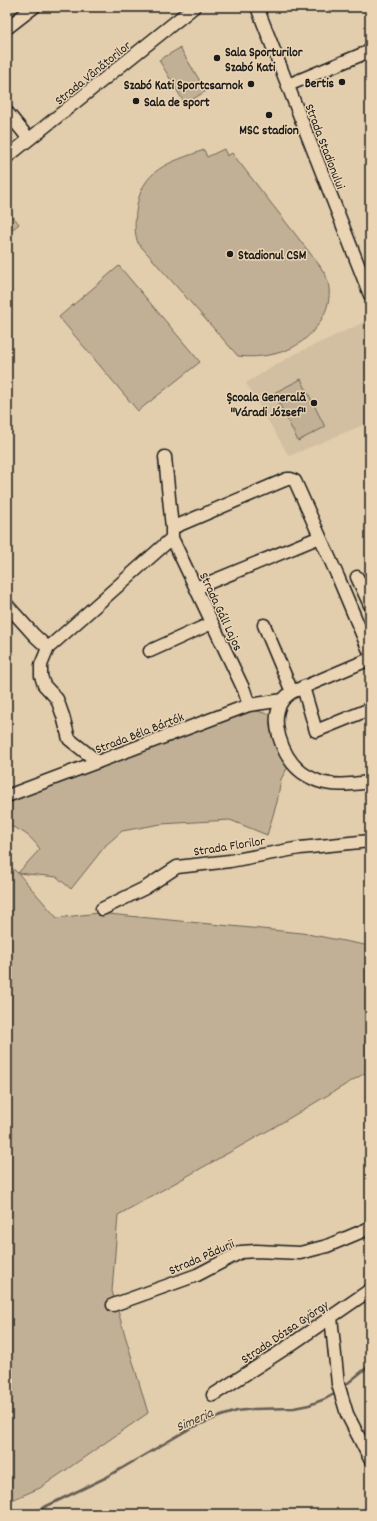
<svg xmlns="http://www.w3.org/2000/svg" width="377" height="1521" font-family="Dekko,sans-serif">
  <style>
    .built { fill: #d2bea1 }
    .green { fill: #c1b095; stroke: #6e6658 }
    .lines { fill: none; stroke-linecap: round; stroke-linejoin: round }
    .stream { stroke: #655d52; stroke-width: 2.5 }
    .minor-casing { stroke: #1c1c1c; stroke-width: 15 }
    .minor { stroke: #ead4b3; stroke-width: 12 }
    .poi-dot { fill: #1c1c1c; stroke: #ead4b3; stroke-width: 1.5 }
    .labels { text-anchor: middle; stroke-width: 3; stroke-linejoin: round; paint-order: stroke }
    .poi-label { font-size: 13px; font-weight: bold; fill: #1c1c1c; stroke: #ead4b3; text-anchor: start }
    .street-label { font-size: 13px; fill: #1c1c1c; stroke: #ead4b3 }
    .water-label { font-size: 14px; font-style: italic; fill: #46423c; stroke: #ead4b3 }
  </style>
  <rect width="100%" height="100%" fill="#e2cdad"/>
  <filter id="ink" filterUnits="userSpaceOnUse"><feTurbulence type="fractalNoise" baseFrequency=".025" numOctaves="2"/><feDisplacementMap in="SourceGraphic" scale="8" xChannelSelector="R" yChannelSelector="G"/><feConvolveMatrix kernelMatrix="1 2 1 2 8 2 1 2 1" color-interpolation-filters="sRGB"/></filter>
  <g filter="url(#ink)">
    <path class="built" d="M 369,320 L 370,323 L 370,422 L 289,456 L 246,383 L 293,355 Z"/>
    <path class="green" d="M 180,48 L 206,91 L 185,104 L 159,60 Z
      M 224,149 L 227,156 L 232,153 L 320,266 C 322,270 326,274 327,279 C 337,308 312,340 287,350 C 271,356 254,358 238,356 L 138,243 C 134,233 135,222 136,212 C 141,168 169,163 204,150 L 207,157 Z
      M 7,209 L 19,224 L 7,234 Z
      M 119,266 L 200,362 L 138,411 L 59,317 Z
      M 301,379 L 325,427 L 298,441 L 274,393 Z
      M 251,709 L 277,717 L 291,762 L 281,779 L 277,802 L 267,835 L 230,820 L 161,824 L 122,831 L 106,845 L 71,889 L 57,877 L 18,873 L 57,918 L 98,913 L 302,933 L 370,946 L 370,1070 L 271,1129 L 118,1215 L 112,1291 L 148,1413 L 40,1488 L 7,1502 L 7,865 L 18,873 L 40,849 C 31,836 22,830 7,825 L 7,801 Z"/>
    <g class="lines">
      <path class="stream" d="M 343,1387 L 370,1365
        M 30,1514 L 105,1478 L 191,1428 L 218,1417 L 237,1411 L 254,1409 L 294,1408 L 309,1405 L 325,1399 L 336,1393"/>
      <defs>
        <path id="minor" d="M 257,7 L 370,295
          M 7,28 L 34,7
          M 288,85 L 370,51
          M 7,112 L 29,139
          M 7,157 L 194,7
          M 165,457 L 172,528 L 172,538 L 244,690 L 249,705
          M 172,528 L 287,479 L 291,479 L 295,481 L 338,577 L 370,653
          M 357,577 L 370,605
          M 196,588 L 320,537
          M 7,605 L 34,635 L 48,648 L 41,665 L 41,676 L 44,685 L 57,699 L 63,716 L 69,739 L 98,762
          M 264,625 L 292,692
          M 48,648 L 172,538
          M 150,651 L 212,623
          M 370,659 L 292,692 C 289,694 285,697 283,700 C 268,720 283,756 299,770 C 304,775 311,778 318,781 C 334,787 353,784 370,782
          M 303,687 L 316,731 L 370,709
          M 7,796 L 249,705 L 283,700
          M 102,909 L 145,888 L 177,867 L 230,861 L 300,848 L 370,841
          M 113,1305 L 197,1275 L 241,1252 L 256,1251 L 300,1253 L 327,1246 L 370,1228
          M 331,1317 L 338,1384 L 347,1414 L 370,1459
          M 213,1395 L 286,1348 L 370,1290"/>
      </defs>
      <use href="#minor" class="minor-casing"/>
      <use href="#minor" class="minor"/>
    </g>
  </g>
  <g class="poi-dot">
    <circle cx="217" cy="58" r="4"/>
    <circle cx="342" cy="82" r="4"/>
    <circle cx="251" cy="84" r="4"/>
    <circle cx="136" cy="101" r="4"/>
    <circle cx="269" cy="115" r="4"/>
    <circle cx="230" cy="254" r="4"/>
    <circle cx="314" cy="403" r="4"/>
  </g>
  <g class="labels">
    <g class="poi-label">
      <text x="225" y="56">Sala Sporturilor<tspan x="225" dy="15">Szabó Kati</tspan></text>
      <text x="334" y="87" text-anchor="end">Bertis</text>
      <text x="243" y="89" text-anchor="end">Szabó Kati Sportcsarnok</text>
      <text x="144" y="106">Sala de sport</text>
      <text x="269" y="134" text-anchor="middle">MSC stadion</text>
      <text x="238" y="259">Stadionul CSM</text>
      <text x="306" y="401" text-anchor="end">Școala Generală<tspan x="306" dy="15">"Váradi József"</tspan></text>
    </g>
    <g class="street-label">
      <text transform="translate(92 72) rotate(-39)" y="5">Strada Vânătorilor</text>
      <text transform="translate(326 146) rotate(69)" y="5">Strada Stadionului</text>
      <text transform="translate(222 611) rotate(65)" y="5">Strada Gáll Lajos</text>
      <text transform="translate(139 732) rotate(-21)" y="5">Strada Béla Bártók</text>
      <text transform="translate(229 845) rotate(-9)" y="5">Strada Florilor</text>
      <text transform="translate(201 1256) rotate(-24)" y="5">Strada Pădurii</text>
      <text transform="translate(284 1331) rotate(-34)" y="5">Strada Dózsa György</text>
    </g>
    <g class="water-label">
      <text transform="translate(194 1419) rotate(-24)" y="5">Simeria</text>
    </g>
  </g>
  <rect width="377" height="1521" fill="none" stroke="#ead4b3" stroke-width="24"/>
  <rect x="12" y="12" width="353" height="1497" fill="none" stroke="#1c1c1c" stroke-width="1.5" filter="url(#ink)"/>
</svg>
